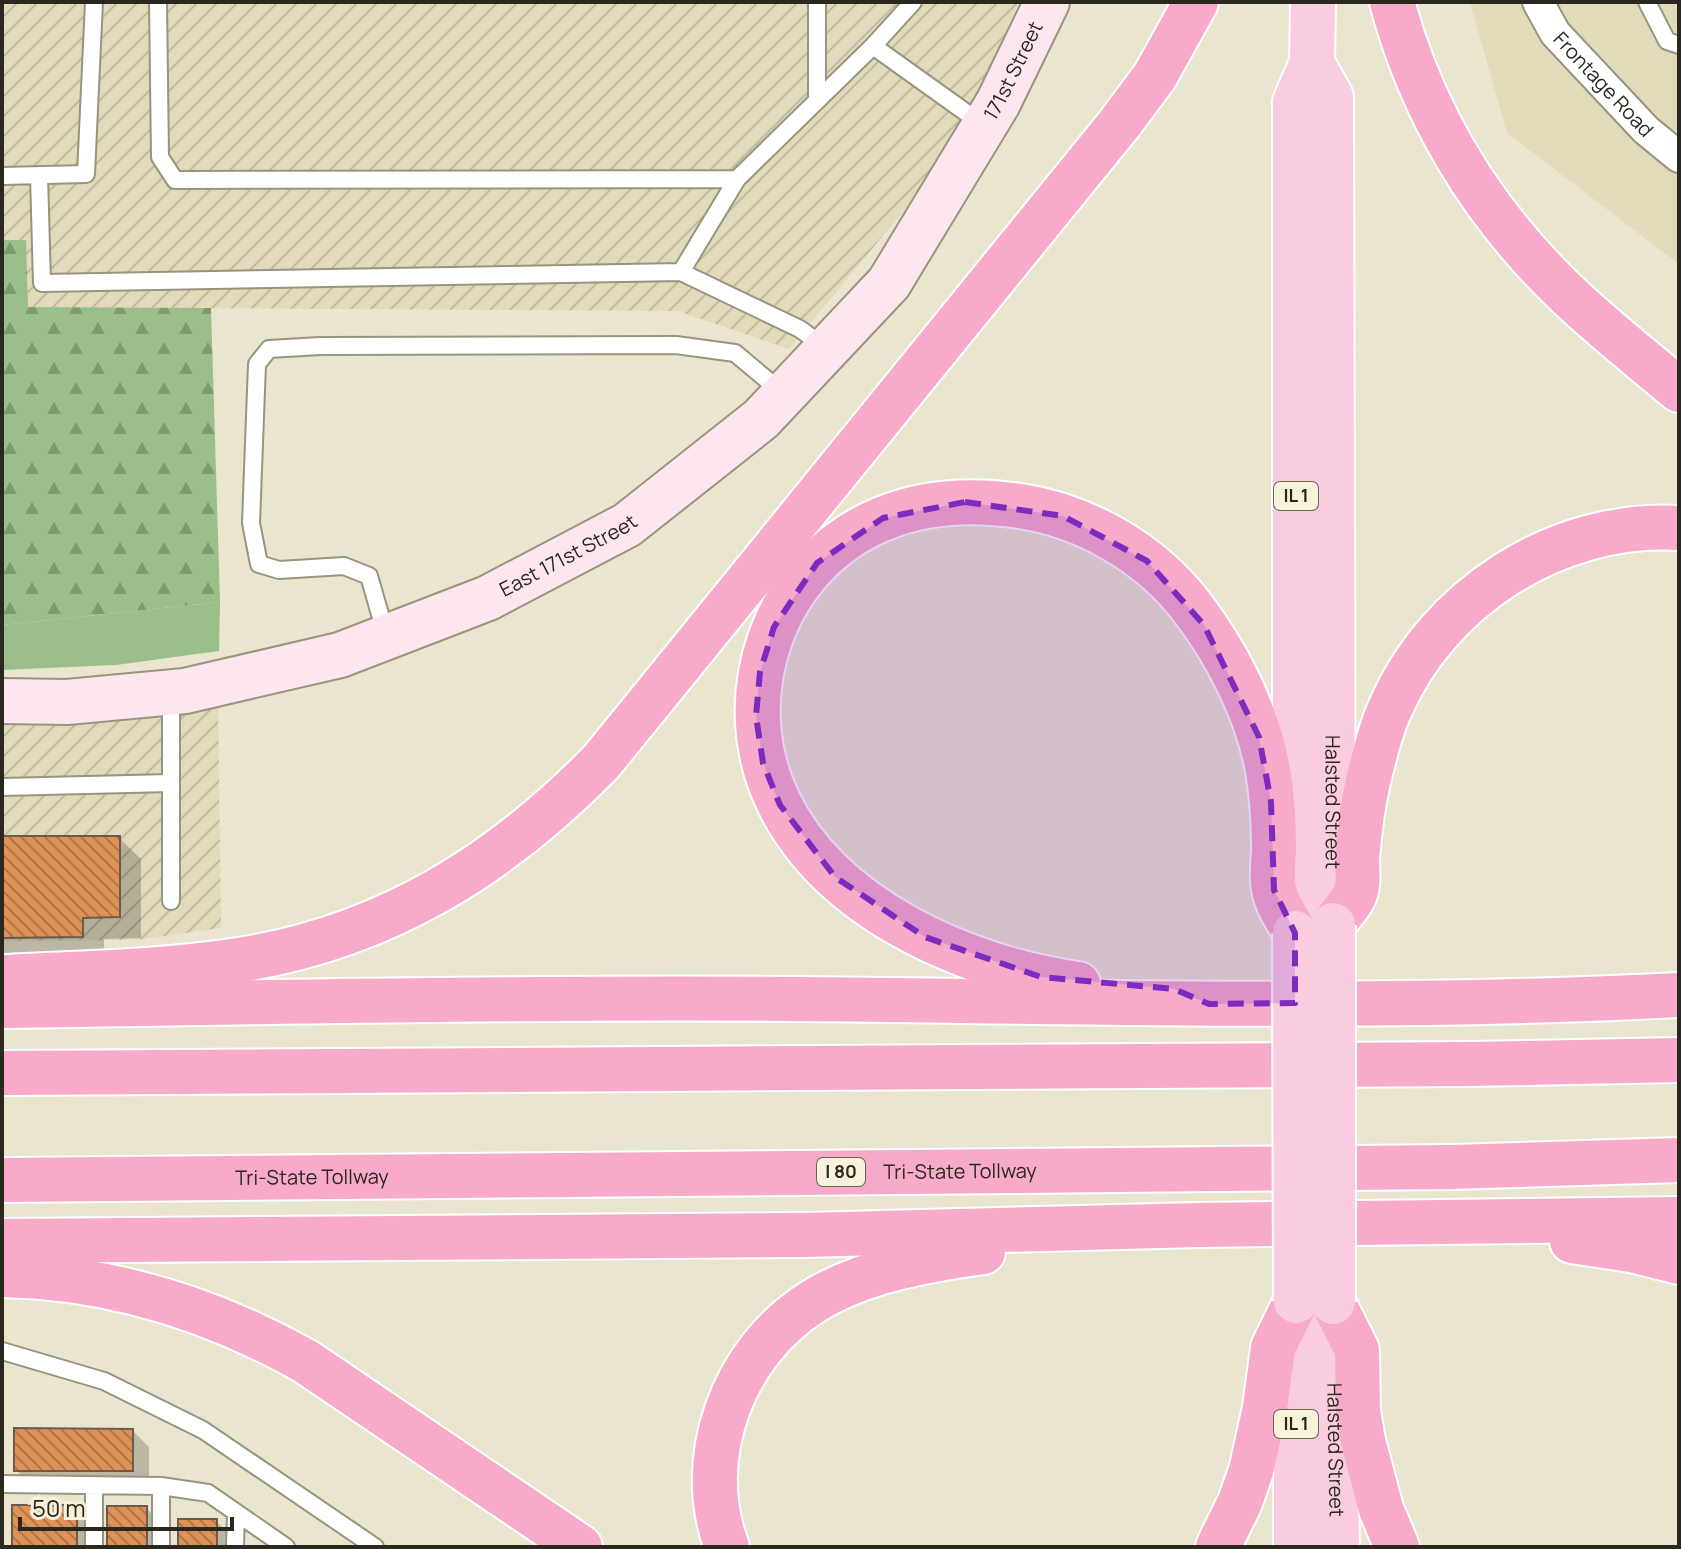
<svg xmlns="http://www.w3.org/2000/svg" width="1681" height="1549" font-family="Manrope,sans-serif">
  <style>
    .built { fill: #e1dabb }
    .industrial { fill: url(#industrial-furrows) }
    .grass { fill: #9bbf8b }
    .forest { fill: url(#forest-firs) }
    .shadow { fill: #0003 }
    .building { fill: url(#building-back-hatch); stroke: #6d5a4d; stroke-width: 2 }
    .lines { fill: none; stroke-linecap: round; stroke-linejoin: round }
    .lane-casing { stroke: #98947e; stroke-width: 20 }
    .street-casing { stroke: #98947e; stroke-width: 34 }
    .secondary-casing { stroke: #98947e; stroke-width: 48 }
    .primary-casing { stroke: #fff; stroke-width: 48 }
    .highway-casing { stroke: #fff; stroke-width: 48 }
    .lane { stroke: #fff; stroke-width: 16 }
    .street { stroke: #fff; stroke-width: 30 }
    .secondary { stroke: #fde6ef; stroke-width: 44 }
    .primary { stroke: #faccdf; stroke-width: 44 }
    .highway { stroke: #f7aac9; stroke-width: 44 }
    .primary-bridge-casing { stroke: #fff; stroke-width: 48; stroke-linecap: butt }
    .primary-bridge { stroke: #faccdf; stroke-width: 44 }
    .marked { fill: #7b2cbf; fill-opacity: 0.2; stroke: #7b2cbf; stroke-width: 6; stroke-dasharray: 16 10; stroke-linejoin: round }
    .labels { text-anchor: middle; stroke-width: 7; stroke-linejoin: round; paint-order: stroke }
    .shield { fill: #f8f2db; stroke: #676457; stroke-width: 2 }
    .shield-label { font-size: 18px; font-weight: bold; fill: #29271e }
    .street-label { font-size: 20px; fill: #29271e; stroke: #f8f2db }
  </style>
  <defs>
    <pattern id="industrial-furrows" width="10" height="10" patternUnits="userSpaceOnUse" patternTransform="scale(2)"><rect width="10" height="10" fill="#e1dabb"/><path d="M-1 1l2-2M0 10L10 0M9 11l2-2" fill="none" stroke="#c1bba0"/></pattern>
    <pattern id="forest-firs" width="22" height="20" patternUnits="userSpaceOnUse" patternTransform="scale(2)"><rect width="22" height="20" fill="#9bbf8b"/><path d="M5 1l3.5 6h-7zM16 11l3.5 6h-7z" fill="#7e9b71"/></pattern>
    <pattern id="building-back-hatch" width="6" height="6" patternUnits="userSpaceOnUse" patternTransform="scale(2)"><rect width="6" height="6" fill="#de9258"/><path d="M-1 5l2 2M0 0l6 6M5-1l2 2" fill="none" stroke="#b47748"/></pattern>
  </defs>
  <rect width="100%" height="100%" fill="#eae5ce"/>
  <path class="built" d="M 1470,2 L 1679,2 L 1679,264 L 1507,133 Z"/>
  <path class="industrial" d="M 2,2 L 1019,2 L 955,149 L 789,349 L 678,311 L 27,307 L 26,240 L 2,240 Z
    M 218,700 L 221,928 L 137,940 L 2,941 L 2,719 Z"/>
  <path class="grass" d="M 220,602 L 219,651 L 116,665 L 2,670 L 2,625 Z"/>
  <path class="forest" d="M 2,240 L 26,240 L 28,307 L 211,308 L 220,602 L 2,625 Z"/>
  <path class="shadow" d="M 2,838 L 119,838 L 141,859 L 141,938 L 104,939 L 104,958 L 2,959 Z
    M 133,1431 L 149,1447 L 149,1487 L 32,1486 L 16,1470 Z
    M 76,1507 L 98,1529 L 98,1547 L 14,1547 Z
    M 146,1508 L 168,1530 L 168,1547 L 109,1547 Z
    M 216,1521 L 238,1543 L 238,1547 L 180,1547 Z"/>
  <path class="building" d="M 2,836 L 120,836 L 120,917 L 83,918 L 83,937 L 2,938 Z
    M 14,1428 L 133,1429 L 133,1471 L 14,1471 Z
    M 12,1505 L 77,1505 L 77,1547 L 12,1547 Z
    M 107,1506 L 147,1506 L 147,1547 L 107,1547 Z
    M 178,1519 L 217,1519 L 217,1547 L 178,1547 Z"/>
  <g class="lines">
    <defs>
      <path id="lane" d="M 158,2 L 160,157 L 175,180 L 737,179
        M 817,2 L 817,100
        M 1647,2 L 1667,41 L 1679,45
        M 873,46 L 913,2
        M 39,175 L 42,283 L 681,272
        M 2,176 L 86,174 L 94,2
        M 826,348 L 800,329 L 681,272 L 737,179 L 873,46 L 982,124
        M 386,635 L 369,576 L 344,566 L 279,570 L 259,564 L 251,523 L 257,364 L 269,349 L 320,346 L 676,345 L 735,353 L 784,394
        M 2,787 L 171,783 L 171,694
        M 171,901 L 171,783
        M 2,1351 L 104,1381 L 203,1430 L 375,1547
        M 2,1484 L 161,1486 L 208,1493 L 286,1547
        M 161,1486 L 161,1547
        M 94,1547 L 94,1486
        M 235,1547 L 236,1513"/>
      <g id="street">
        <path id="s1" d="M 1538,2 L 1555,33 L 1646,130 L 1679,157"/>
      </g>
      <g id="secondary">
        <path id="s2" d="M 2,701 L 67,702 L 185,691 L 340,655 L 488,598 L 627,525 L 761,419 L 889,283 L 998,103 L 1047,2"/>
      </g>
      <g id="primary">
        <path id="s3" d="M 1312,63 L 1331,97 L 1333,925"/>
        <path d="M 1295,933 L 1295,102 L 1312,63 L 1313,2"/>
        <path id="s4" d="M 1333,1302 L 1337,1547"/>
        <path d="M 1296,1547 L 1296,1301"/>
      </g>
      <g id="highway">
        <path d="M 1392,2 C 1422,113 1481,211 1564,291 C 1600,326 1640,357 1679,390"/>
        <path d="M 1333,925 C 1340,915 1354,901 1356,890 C 1359,881 1357,869 1357,859 C 1359,833 1362,807 1368,781 C 1374,758 1379,733 1389,711 C 1437,598 1556,521 1679,528"/>
        <path d="M 2,977 C 80,973 161,972 239,960 C 385,937 499,866 601,762 L 1120,123 L 1155,76 L 1196,2"/>
        <path d="M 1078,984 C 965,968 830,909 778,801 C 728,697 773,564 882,519 C 925,501 974,499 1020,506 C 1086,516 1150,553 1191,606 C 1227,653 1257,711 1268,770 C 1272,795 1274,822 1274,847 C 1274,860 1271,876 1274,889 C 1276,903 1288,920 1295,933"/>
        <path d="M 2,1006 C 269,1002 536,997 803,999 C 1095,1002 1387,1010 1679,995"/>
        <path d="M 2,1073 L 1468,1064 L 1679,1060"/>
        <path id="s5" d="M 2,1180 L 1452,1167 L 1679,1160"/>
        <path d="M 2,1241 L 803,1235 L 1199,1225 L 1679,1219"/>
        <path d="M 1572,1241 L 1631,1250 L 1679,1262"/>
        <path d="M 2,1275 C 110,1277 212,1309 305,1361 L 580,1547"/>
        <path d="M 1333,1302 L 1357,1350 L 1358,1411 L 1363,1441 L 1381,1509 L 1397,1547"/>
        <path d="M 727,1547 C 693,1458 733,1351 814,1301 C 862,1271 927,1260 983,1252"/>
        <path d="M 1218,1547 L 1240,1502 L 1251,1471 L 1265,1408 L 1273,1348 L 1296,1301"/>
      </g>
    </defs>
    <use href="#lane" class="lane-casing"/>
    <use href="#street" class="street-casing"/>
    <use href="#secondary" class="secondary-casing"/>
    <use href="#primary" class="primary-casing"/>
    <use href="#highway" class="highway-casing"/>
    <use href="#lane" class="lane"/>
    <use href="#street" class="street"/>
    <use href="#secondary" class="secondary"/>
    <use href="#primary" class="primary"/>
    <use href="#highway" class="highway"/>
    <defs>
      <path id="primary-bridge" d="M 1333,925 L 1333,1302
        M 1295,933 L 1296,1301"/>
    </defs>
    <use href="#primary-bridge" class="primary-bridge-casing"/>
    <use href="#primary-bridge" class="primary-bridge"/>
  </g>
  <path class="marked" d="M 965,502 L 1063,516 L 1147,561 L 1204,625 L 1259,737 L 1271,802 L 1274,890 L 1295,933 L 1295,1003 L 1209,1004 L 1174,989 L 1041,977 L 925,937 L 835,877 L 780,805 L 763,763 L 756,716 L 760,672 L 774,627 L 817,563 L 883,518 Z"/>
  <g class="labels">
    <g class="shield">
      <rect x="1274" y="482" width="44" height="28" rx="6"/>
      <rect x="817" y="1158" width="48" height="28" rx="6"/>
      <rect x="1274" y="1410" width="44" height="28" rx="6"/>
    </g>
    <g class="shield-label">
      <text x="1296" y="502">IL 1</text>
      <text x="841" y="1178">I 80</text>
      <text x="1296" y="1430">IL 1</text>
    </g>
    <g class="street-label">
      <text dy="7" stroke="none"><textPath href="#s2" startOffset="1262">171st Street</textPath></text>
      <text dy="7" stroke="none"><textPath href="#s1" startOffset="106">Frontage Road</textPath></text>
      <text dy="7" stroke="none"><textPath href="#s2" startOffset="592">East 171st Street</textPath></text>
      <text dy="7" stroke="none"><textPath href="#s3" startOffset="744">Halsted Street</textPath></text>
      <text dy="7" stroke="none"><textPath href="#s5" startOffset="958">Tri-State Tollway</textPath></text>
      <text dy="7" stroke="none"><textPath href="#s5" startOffset="310">Tri-State Tollway</textPath></text>
      <text dy="7" stroke="none"><textPath href="#s4" startOffset="148">Halsted Street</textPath></text>
    </g>
  </g>
  <rect width="1681" height="1549" fill="none" stroke="#29271e" stroke-width="8"/>
  <path d="M20 1517v12h212v-12" fill="none" stroke="#29271e" stroke-width="4"/>
  <text x="32" y="1517" font-size="24" fill="#29271e" stroke="#f8f2db" stroke-width="6" paint-order="stroke">50 m</text>
</svg>
